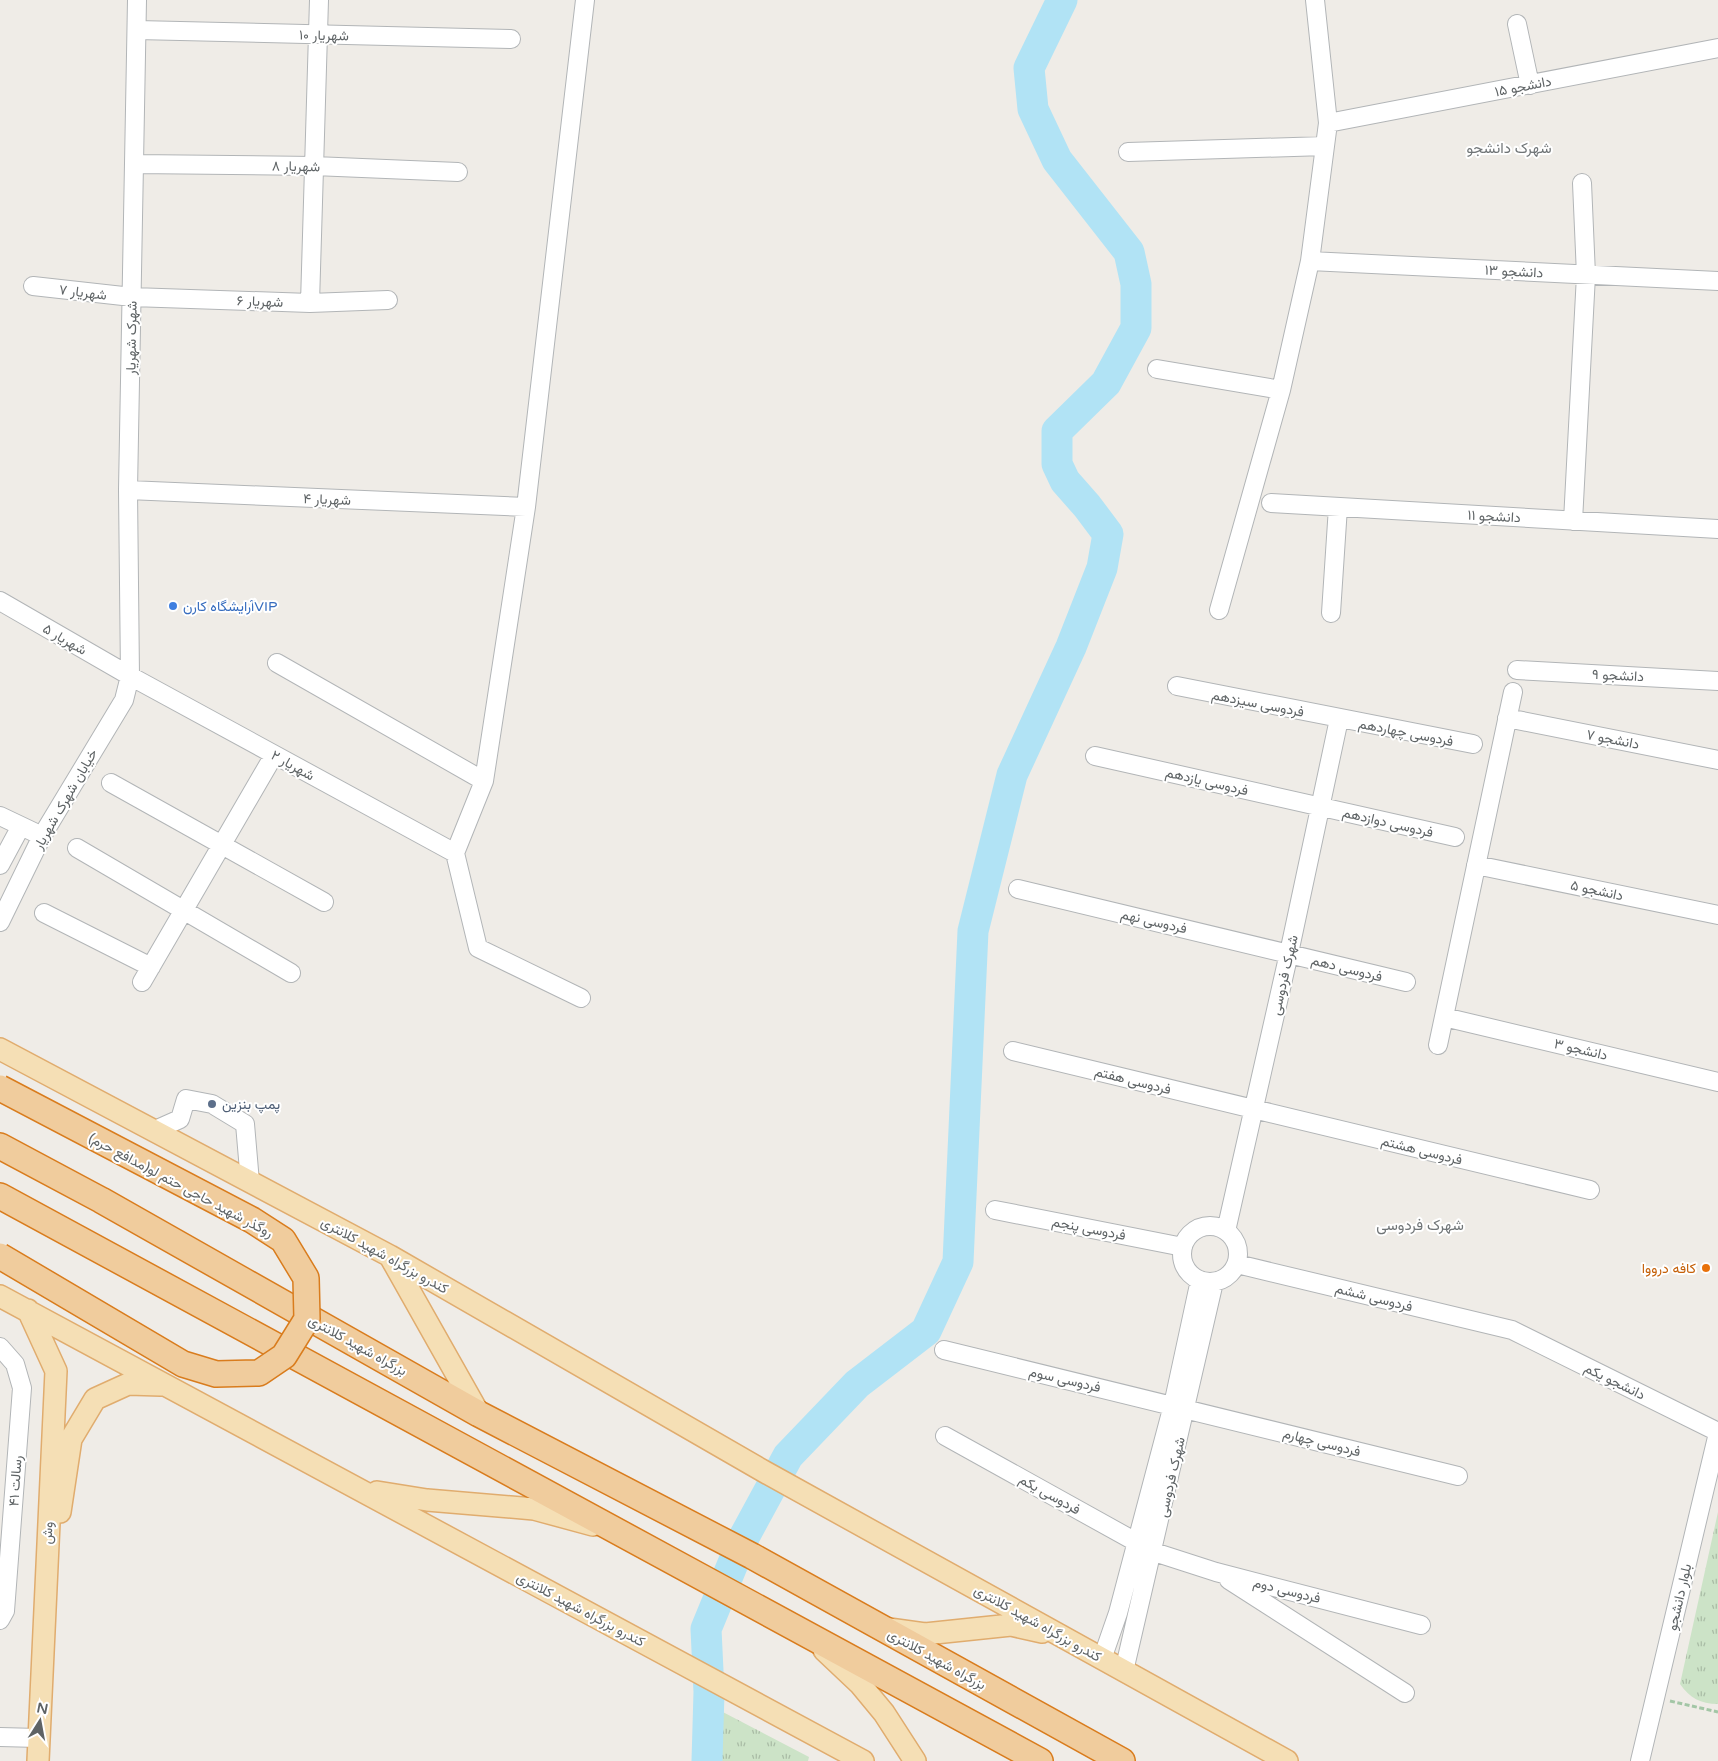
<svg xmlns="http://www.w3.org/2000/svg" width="1718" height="1761" font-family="'Varela Round',Vazirmatn,sans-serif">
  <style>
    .grass { fill: url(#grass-tufts) }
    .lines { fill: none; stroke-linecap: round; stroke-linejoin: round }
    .river { stroke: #b1e3f5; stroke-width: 31 }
    .minor-casing { stroke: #b2b5b7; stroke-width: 20 }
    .major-casing { stroke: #e0ac6e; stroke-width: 24 }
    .highway-casing { stroke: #d97c1d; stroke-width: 28 }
    .path { stroke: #a3c6a6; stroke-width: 3; stroke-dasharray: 5 2.5; stroke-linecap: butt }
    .minor { stroke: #fff; stroke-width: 18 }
    .major { stroke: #f5dfb5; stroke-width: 21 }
    .highway { stroke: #f0cc9d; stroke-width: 25 }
    .highway-bridge-casing { stroke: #d97c1d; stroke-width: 28; stroke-linecap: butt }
    .highway-bridge { stroke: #f0cc9d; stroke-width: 25 }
    .shop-dot { fill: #3f7fe0; stroke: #fff; stroke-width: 2 }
    .service-dot { fill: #5c6f8a; stroke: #fff; stroke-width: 2 }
    .food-dot { fill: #e8710a; stroke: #fff; stroke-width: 2 }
    .labels { text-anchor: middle; stroke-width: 4; stroke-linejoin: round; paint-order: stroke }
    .street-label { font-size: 14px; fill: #5e6365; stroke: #fff }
    .shop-label { font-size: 14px; fill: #366cbe; stroke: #fff; text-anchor: start }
    .service-label { font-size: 14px; fill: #4e5e75; stroke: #fff; text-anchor: start }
    .food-label { font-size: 14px; fill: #c56008; stroke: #fff; text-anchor: end }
    .neighbourhood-label { font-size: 15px; fill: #707577; stroke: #fff }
  </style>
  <defs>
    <pattern id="grass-tufts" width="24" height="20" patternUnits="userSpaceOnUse" patternTransform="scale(1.25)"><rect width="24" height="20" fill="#cce3c7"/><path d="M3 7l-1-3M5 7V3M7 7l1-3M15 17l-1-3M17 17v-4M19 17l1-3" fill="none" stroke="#a9bca5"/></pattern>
  </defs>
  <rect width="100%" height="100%" fill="#efece7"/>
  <path class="grass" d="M 1718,1512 L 1718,1704 C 1700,1704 1690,1698 1680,1684 Z
    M 719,1710 L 809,1757 L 808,1761 L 719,1761 Z"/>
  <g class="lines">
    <path class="river" d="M 707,1761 L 709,1692 L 706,1629 L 743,1539 L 788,1456 L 857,1384 L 926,1331 L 958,1262 L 973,931 L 1012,775 L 1071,647 L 1102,568 L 1108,534 L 1087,506 L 1065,481 L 1057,464 L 1057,431 L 1106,383 L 1136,328 L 1136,284 L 1129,252 L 1057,160 L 1033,109 L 1029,68 L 1062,0"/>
    <defs>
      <path id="minor" d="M 1517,24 L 1530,85
        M 137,30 L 511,39
        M 1328,123 L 1718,48
        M 1128,152 L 1325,146
        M 134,164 L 314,166 L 458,172
        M 1310,261 L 1718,281
        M 33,286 L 132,297 L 310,303 L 388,300
        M 310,303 L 319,0
        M 1157,369 L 1281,390
        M 128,490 L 526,507
        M 1271,503 L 1718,529
        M 1573,521 L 1586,275 L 1582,183
        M 0,601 L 130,676 L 455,853
        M 1219,610 L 1281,390 L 1310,261 L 1328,123 L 1315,0
        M 1331,613 L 1338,507
        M 277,663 L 484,781
        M 1517,670 L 1718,681
        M 1177,686 L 1473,744
        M 1507,718 L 1718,760
        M 1095,756 L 1455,837
        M 111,783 L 324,902
        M 0,816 L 42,836
        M 77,848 L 291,973
        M 0,865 L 21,826
        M 1476,865 L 1718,915
        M 1018,889 L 1406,982
        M 44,913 L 151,967
        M 0,922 L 42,836 L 124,700 L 130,676 L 128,490 L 137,0
        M 142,982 L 274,755
        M 581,998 L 478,948 L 455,853 L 484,781 L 526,507 L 585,0
        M 1444,1017 L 1718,1082
        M 1438,1045 L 1513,692
        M 1013,1051 L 1590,1190
        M 153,1131 L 180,1119 L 186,1099 L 212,1104 L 245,1124 L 250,1182
        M 995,1210 L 1183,1247
        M1182 1254a28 28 0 1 1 56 0a28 28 0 1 1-56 0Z
        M 1226,1231 L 1289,953 L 1339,719
        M 1237,1264 L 1512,1330 L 1718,1432
        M 0,1347 L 15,1364 L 22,1388 L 5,1611 L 0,1620
        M 944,1350 L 1458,1476
        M 945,1436 L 1154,1552 L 1216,1572 L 1421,1625
        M 1229,1580 L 1405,1693
        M 1102,1659 L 1118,1613 L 1173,1405 L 1200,1280
        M 1124,1671 L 1214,1282
        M 0,1737 L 38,1738
        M 1640,1761 L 1718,1433"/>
      <path id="major" d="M 0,1049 L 390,1256 L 765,1472 L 1287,1761
        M 391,1258 L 479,1414
        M 0,1296 L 863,1761
        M 28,1310 L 56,1371 L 38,1761
        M 377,1492 L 427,1500 L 534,1509 L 593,1525
        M 60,1512 L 71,1439 L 95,1399 L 128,1384 L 161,1385
        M 889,1629 L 925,1634 L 1011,1625 L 1042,1632
        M 824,1650 L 860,1684 L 884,1713 L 915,1761"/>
      <path id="highway" d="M 0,1146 L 101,1200 L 479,1414 L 752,1556 L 1122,1761
        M 0,1196 L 1040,1761"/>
    </defs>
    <use href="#minor" class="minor-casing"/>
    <use href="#major" class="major-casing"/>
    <use href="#highway" class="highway-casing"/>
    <path class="path" d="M 1670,1701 L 1718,1712"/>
    <use href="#minor" class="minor"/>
    <use href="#major" class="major"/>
    <use href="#highway" class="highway"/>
    <defs>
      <path id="highway-bridge" d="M 0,1088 L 252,1220 L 283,1240 L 306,1278 L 307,1319 L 284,1356 L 259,1373 L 216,1374 L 183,1364 L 0,1256"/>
    </defs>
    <use href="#highway-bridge" class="highway-bridge-casing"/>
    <use href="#highway-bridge" class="highway-bridge"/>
  </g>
  <circle class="shop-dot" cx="173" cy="606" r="5"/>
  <circle class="service-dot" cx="212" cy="1104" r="5"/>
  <circle class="food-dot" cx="1706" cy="1268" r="5"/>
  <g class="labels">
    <g class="street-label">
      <text transform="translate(324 35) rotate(1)" y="5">شهریار ۱۰</text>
      <text transform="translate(1523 86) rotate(-11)" y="5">دانشجو ۱۵</text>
      <text transform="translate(296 166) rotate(1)" y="5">شهریار ۸</text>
      <text transform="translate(1514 271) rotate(3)" y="5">دانشجو ۱۳</text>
      <text transform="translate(83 292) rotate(7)" y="5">شهریار ۷</text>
      <text transform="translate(260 301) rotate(2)" y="5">شهریار ۶</text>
      <text transform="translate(131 338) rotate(-89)" y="5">شهرک شهریار</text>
      <text transform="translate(327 499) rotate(2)" y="5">شهریار ۴</text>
      <text transform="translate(1494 516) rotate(3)" y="5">دانشجو ۱۱</text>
      <text transform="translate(65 639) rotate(30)" y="5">۵ شهریار</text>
      <text transform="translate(1618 675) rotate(3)" y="5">دانشجو ۹</text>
      <text transform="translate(1258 703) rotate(11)" y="5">فردوسی سیزدهم</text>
      <text transform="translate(1406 732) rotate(11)" y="5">فردوسی چهاردهم</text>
      <text transform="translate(1613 739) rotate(11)" y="5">دانشجو ۷</text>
      <text transform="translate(293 765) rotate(29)" y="5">۲ شهریار</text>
      <text transform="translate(1207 781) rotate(13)" y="5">فردوسی یازدهم</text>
      <text transform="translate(65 799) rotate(-60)" y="5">خیابان شهرک شهریار</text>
      <text transform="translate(1388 822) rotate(13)" y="5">فردوسی دوازدهم</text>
      <text transform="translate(1597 890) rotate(12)" y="5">دانشجو ۵</text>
      <text transform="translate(1154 921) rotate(13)" y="5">فردوسی نهم</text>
      <text transform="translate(1347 968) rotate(14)" y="5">فردوسی دهم</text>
      <text transform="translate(1284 975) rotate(-77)" y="5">شهرک فردوسی</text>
      <text transform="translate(1581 1049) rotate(13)" y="5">دانشجو ۳</text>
      <text transform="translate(1133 1080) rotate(14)" y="5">فردوسی هفتم</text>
      <text transform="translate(1422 1150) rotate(14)" y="5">فردوسی هشتم</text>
      <text transform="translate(181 1185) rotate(28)" y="5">روگذر شهید حاجی حتم لو(مدافع حرم)</text>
      <text transform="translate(1089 1228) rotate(11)" y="5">فردوسی پنجم</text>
      <text transform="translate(385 1255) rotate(29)" y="5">کندرو بزرگراه شهید کلانتری</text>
      <text transform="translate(1374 1297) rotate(14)" y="5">فردوسی ششم</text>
      <text transform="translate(358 1345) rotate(29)" y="5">بزرگراه شهید کلانتری</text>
      <text transform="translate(1065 1379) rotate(13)" y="5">فردوسی سوم</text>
      <text transform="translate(1615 1381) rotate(26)" y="5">دانشجو یکم</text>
      <text transform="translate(1322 1442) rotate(14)" y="5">فردوسی چهارم</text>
      <text transform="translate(1171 1477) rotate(-77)" y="5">شهرک فردوسی</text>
      <text transform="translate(15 1481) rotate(-86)" y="5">۴۱ رسالت</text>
      <text transform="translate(1050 1494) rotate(29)" y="5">فردوسی یکم</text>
      <text transform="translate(47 1533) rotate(-87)" y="5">وش</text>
      <text transform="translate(1287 1590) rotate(14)" y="5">فردوسی دوم</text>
      <text transform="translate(1679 1597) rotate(-77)" y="5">بلوار دانشجو</text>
      <text transform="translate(581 1609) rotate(28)" y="5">کندرو بزرگراه شهید کلانتری</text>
      <text transform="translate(1038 1623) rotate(29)" y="5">کندرو بزرگراه شهید کلانتری</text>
      <text transform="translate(937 1659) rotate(29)" y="5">بزرگراه شهید کلانتری</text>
    </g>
    <g class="shop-label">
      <text x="183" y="611">آرایشگاه کارنVIP</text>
    </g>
    <g class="service-label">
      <text x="222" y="1109">پمپ بنزین</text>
    </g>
    <g class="food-label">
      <text x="1696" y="1273">کافه درووا</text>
    </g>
    <g class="neighbourhood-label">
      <text x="1509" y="153">شهرک دانشجو</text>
      <text x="1420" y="1230">شهرک فردوسی</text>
    </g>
  </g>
  <g transform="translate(40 1721) rotate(11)" stroke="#ffffff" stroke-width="4" paint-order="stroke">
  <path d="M0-4L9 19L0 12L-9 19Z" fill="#5e6365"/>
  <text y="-8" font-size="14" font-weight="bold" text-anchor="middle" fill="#5e6365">N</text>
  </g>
</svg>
